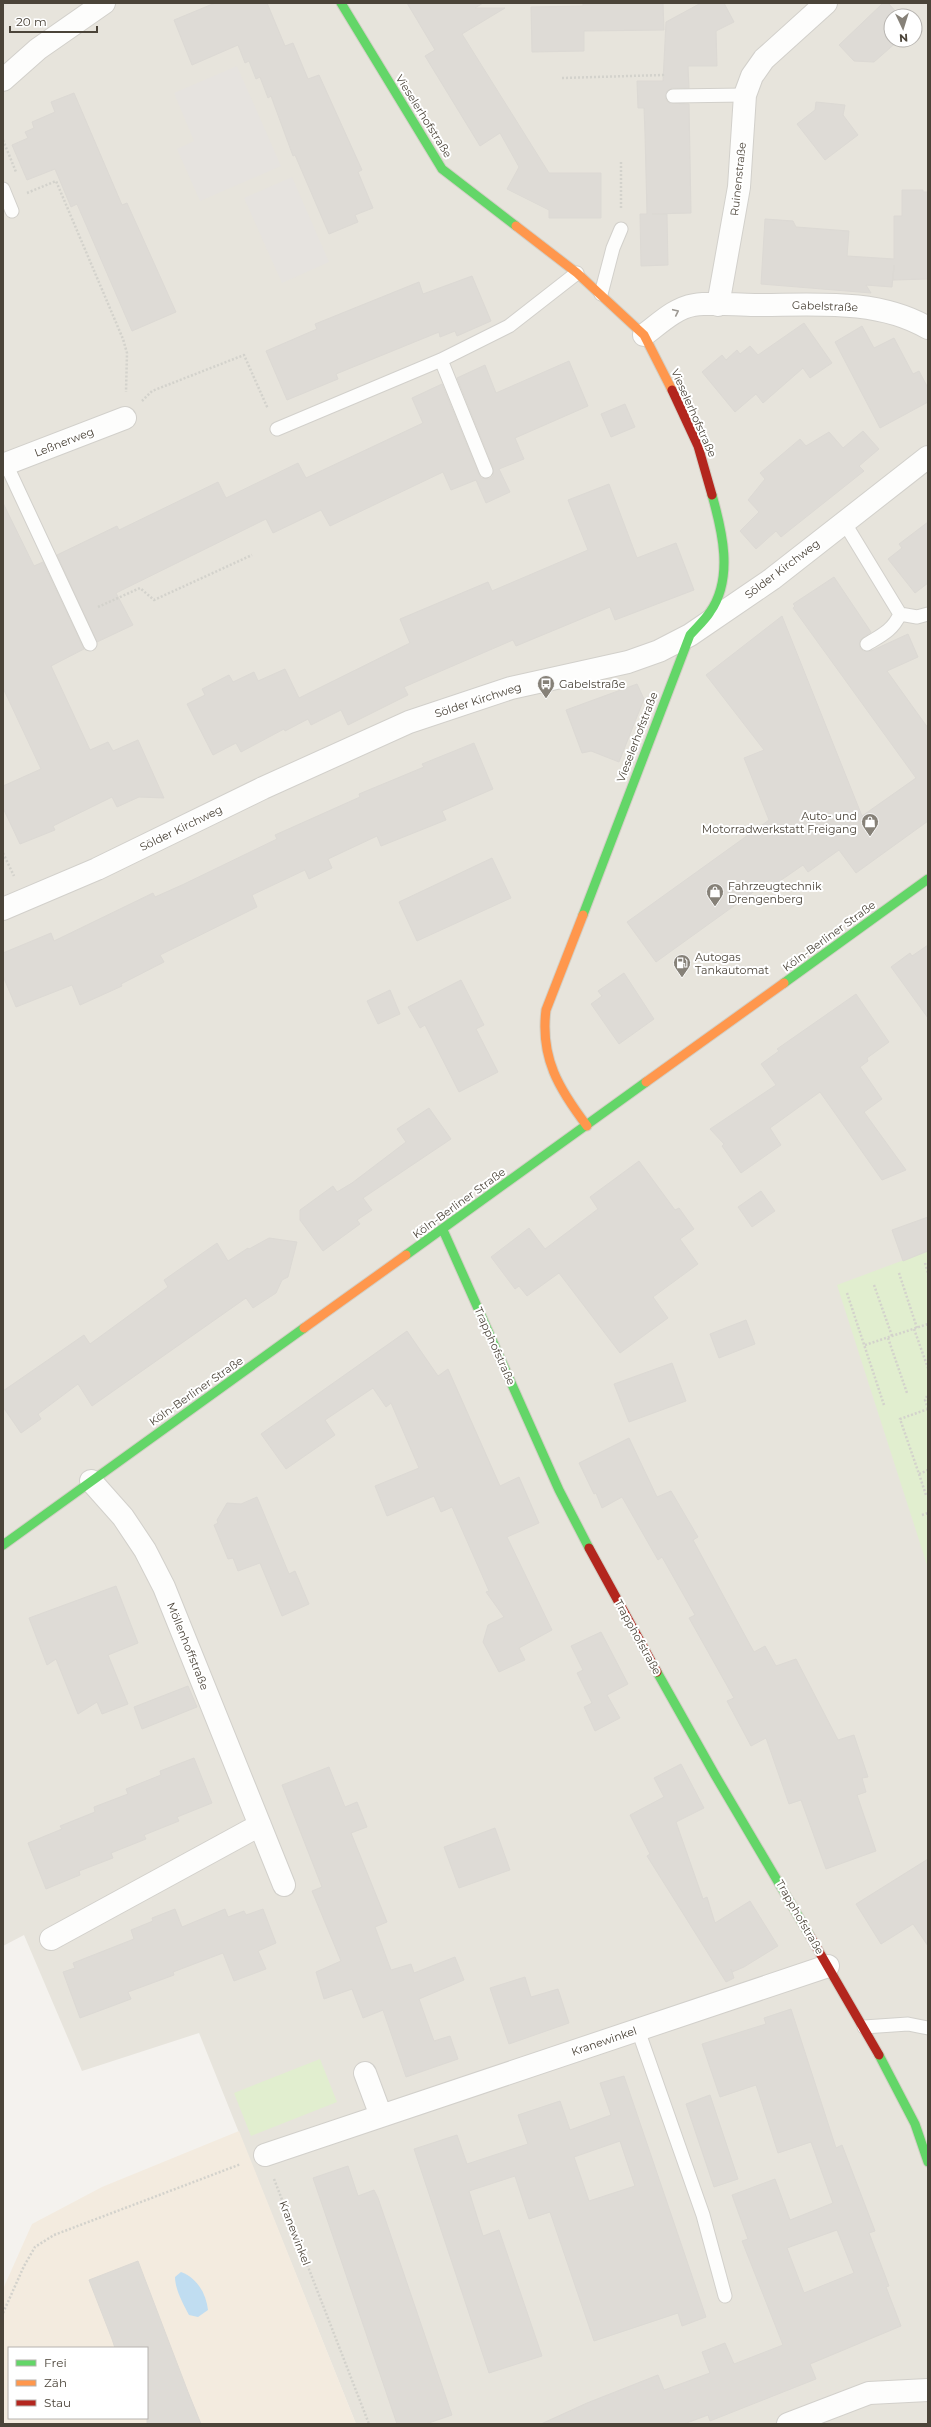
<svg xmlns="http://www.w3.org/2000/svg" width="931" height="2427" font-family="Montserrat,sans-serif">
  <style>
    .residential { fill: #e7e4dc; fill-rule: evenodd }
    .commercial { fill: #f3ebdf; fill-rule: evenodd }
    .green { fill: #e1eecf }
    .parking { fill: #e6e3df }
    .water { fill: #c0ddf1 }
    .building { fill: #dedbd6; stroke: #dcd9d4; fill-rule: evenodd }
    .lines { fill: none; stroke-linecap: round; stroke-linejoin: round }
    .lane-casing { stroke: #d2d0cb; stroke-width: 15 }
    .street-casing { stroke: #d2d0cb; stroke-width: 24 }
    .fast-casing { stroke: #d3cfc5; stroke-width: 11 }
    .slow-casing { stroke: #d3cfc5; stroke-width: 11 }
    .jam-casing { stroke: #d3cfc5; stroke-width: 11 }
    .path { stroke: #d3d2cc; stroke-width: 2.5; stroke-dasharray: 2 2; stroke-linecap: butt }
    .lane { stroke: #fdfdfc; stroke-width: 13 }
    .street { stroke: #fdfdfc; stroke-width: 22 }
    .fast { stroke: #63d668; stroke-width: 9 }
    .slow { stroke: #ff974d; stroke-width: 9 }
    .jam { stroke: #b3261e; stroke-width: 9 }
    .oneway { stroke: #9b9791 }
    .labels { text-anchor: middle; stroke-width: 4; stroke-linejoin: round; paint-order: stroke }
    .street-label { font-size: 11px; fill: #4b4439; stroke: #fff }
    .poi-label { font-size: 11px; fill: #4b4439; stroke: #fff; text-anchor: start }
  </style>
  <rect width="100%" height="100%" fill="#f4f2ee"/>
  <path class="residential" d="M 3,3 L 928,3 L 928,2424 L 356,2424 L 199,2033 L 82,2071 L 24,1935 L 3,1946 ZM 891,16 L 915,16 L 915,40 L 891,40 Z"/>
  <path class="commercial" d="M 239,2131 L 356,2424 L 3,2424 L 3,2289 L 32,2224 L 102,2187 ZM 9,2348 L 147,2348 L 147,2418 L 9,2418 Z"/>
  <path class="green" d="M 928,1251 L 928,1568 L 837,1285 Z
    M 320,2059 L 337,2102 L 251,2136 L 234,2093 Z"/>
  <path class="parking" d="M 237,66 L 281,166 L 200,201 L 177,149 L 194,141 L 174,93 Z
    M 292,177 L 329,262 L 282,283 L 244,198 Z"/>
  <path class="water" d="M 181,2272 C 197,2278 206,2293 208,2310 L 198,2317 L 189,2315 C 183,2304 175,2289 175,2277 Z"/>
  <path class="building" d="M 215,3 L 267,3 L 285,46 L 293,43 L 308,79 L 319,75 L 362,170 L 358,172 L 373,208 L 355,215 L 358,222 L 329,234 L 295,155 L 293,156 L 271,96 L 268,98 L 260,77 L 256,79 L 249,61 L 245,63 L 238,45 L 192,65 L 174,20 Z
    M 407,3 L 483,3 L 475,8 L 505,8 L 462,34 L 549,173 L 601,173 L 601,218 L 549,218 L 549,210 L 507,189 L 519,167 L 500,133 L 480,146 L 425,56 L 435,50 Z
    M 583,3 L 663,3 L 664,30 L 584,31 L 584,51 L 532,52 L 531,7 L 583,6 Z
    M 701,3 L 724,3 L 734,22 L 716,31 L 717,66 L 688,66 L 689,88 L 672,88 L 666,92 L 666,100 L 669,103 L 689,104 L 691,213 L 652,214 L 667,214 L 668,265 L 641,266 L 640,214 L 647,214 L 645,134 L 644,108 L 638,108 L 637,81 L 663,81 L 666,22 Z
    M 883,3 L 888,3 L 900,16 L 891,16 L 891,40 L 899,40 L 874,62 L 854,61 L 839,45 Z
    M 74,93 L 122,205 L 127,203 L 176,312 L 132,331 L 77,204 L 71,207 L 55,169 L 27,180 L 12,145 L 28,138 L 25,132 L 34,128 L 32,122 L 55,112 L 51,102 Z
    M 816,102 L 845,105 L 843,115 L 858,135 L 825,160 L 797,124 L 815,110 Z
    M 902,190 L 923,190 L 923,192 L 928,192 L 928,279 L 893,280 L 894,265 L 892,287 L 866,285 L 871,293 L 761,284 L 765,219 L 793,221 L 796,227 L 849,231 L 847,256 L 894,259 L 894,216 L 902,216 Z
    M 472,276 L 491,321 L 457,336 L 455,331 L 440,337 L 439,332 L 336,374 L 338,379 L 287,400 L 266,351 L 317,329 L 315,324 L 419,282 L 423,294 Z
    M 804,323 L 832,363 L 810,378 L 803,368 L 763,403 L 756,394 L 735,412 L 702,372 L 722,355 L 726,360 L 737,350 L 740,354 L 750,346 L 758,355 Z
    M 862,326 L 874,348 L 894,338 L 913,374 L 919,371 L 928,388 L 928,402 L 880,428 L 835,342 Z
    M 569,361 L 588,406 L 515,438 L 524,459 L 499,469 L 510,492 L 486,503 L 476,480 L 451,490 L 443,472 L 330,526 L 321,510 L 273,533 L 266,519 L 116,593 L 133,625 L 97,642 L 57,555 L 117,526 L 119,530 L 218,482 L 226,498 L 298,463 L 306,478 L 423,423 L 412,398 L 442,384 L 479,474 L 481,478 L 489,479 L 493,476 L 493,468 L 457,378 L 485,365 L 496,393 Z
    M 625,404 L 635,427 L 611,437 L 601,414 Z
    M 863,431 L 879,449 L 859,466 L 864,471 L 781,537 L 776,531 L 756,549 L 740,531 L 759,512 L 748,500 L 765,479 L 760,473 L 800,439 L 806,446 L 829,432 L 843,448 Z
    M 609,484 L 637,558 L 676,543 L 694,590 L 615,620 L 610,607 L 516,646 L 513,640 L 404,687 L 408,695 L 348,725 L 341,710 L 311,725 L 308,719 L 285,731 L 284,729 L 241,752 L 236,743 L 213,755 L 187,704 L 205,695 L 202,689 L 229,675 L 233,682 L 254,672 L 258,681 L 285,669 L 299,698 L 410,643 L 400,619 L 488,582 L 492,591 L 588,550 L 568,500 Z
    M 3,503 L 34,566 L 43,562 L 84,649 L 51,666 L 90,750 L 108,742 L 113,751 L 138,740 L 164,798 L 139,797 L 117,807 L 112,797 L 53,826 L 55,830 L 20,844 L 3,808 L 3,786 L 41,769 L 3,688 Z
    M 928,522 L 928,583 L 915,593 L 888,559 L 902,548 L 899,544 Z
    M 834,577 L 871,632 L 860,640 L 860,648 L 863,651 L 871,651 L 908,634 L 918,657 L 887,671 L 928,728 L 928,821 L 856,873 L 839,850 L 808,872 L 803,865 L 774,885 L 770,880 L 656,962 L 627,922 L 769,820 L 744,758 L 764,750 L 706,675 L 782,616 L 862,816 L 916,778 L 793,608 L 795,606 L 793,604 Z
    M 637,684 L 644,699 L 619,762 L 591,751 L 582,753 L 566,710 Z
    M 474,743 L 493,789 L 442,811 L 446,820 L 381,846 L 377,836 L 328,859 L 332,868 L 309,879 L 305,870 L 252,895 L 257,907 L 160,955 L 164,962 L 121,984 L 122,986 L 80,1005 L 72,985 L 16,1007 L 3,976 L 3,953 L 51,933 L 54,941 L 153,893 L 155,897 L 182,885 L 277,839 L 275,835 L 360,797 L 359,794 L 424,767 L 422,764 Z
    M 492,858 L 511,898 L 417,941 L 399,902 Z
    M 928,945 L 928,1018 L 891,967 L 910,953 L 912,956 Z
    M 624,973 L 654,1019 L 619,1044 L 591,1004 L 602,996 L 598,991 Z
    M 461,980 L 484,1025 L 476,1029 L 498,1072 L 459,1092 L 425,1025 L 420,1028 L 408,1007 Z
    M 390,990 L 400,1014 L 378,1024 L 367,1001 Z
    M 856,994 L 889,1042 L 867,1058 L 868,1061 L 860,1067 L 882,1099 L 864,1112 L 906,1170 L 882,1180 L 820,1092 L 770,1128 L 781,1145 L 741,1173 L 722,1146 L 724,1144 L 710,1129 L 776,1085 L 761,1064 L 779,1051 L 777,1049 Z
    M 429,1108 L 451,1139 L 363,1198 L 372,1210 L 357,1220 L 360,1224 L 323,1251 L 300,1220 L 300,1210 L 333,1186 L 337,1192 L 352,1183 L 406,1142 L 397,1129 Z
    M 639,1161 L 675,1210 L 679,1208 L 694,1229 L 680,1239 L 698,1264 L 653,1297 L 668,1318 L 620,1353 L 559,1273 L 527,1296 L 519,1286 L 515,1289 L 491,1257 L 529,1228 L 545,1249 L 598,1209 L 590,1197 Z
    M 761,1191 L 775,1211 L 752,1227 L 738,1207 Z
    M 928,1217 L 928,1251 L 903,1261 L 892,1230 Z
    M 269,1238 L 297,1242 L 288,1277 L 282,1280 L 276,1293 L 253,1308 L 246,1298 L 92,1406 L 78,1384 L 38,1414 L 41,1419 L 21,1433 L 3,1407 L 3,1391 L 84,1335 L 90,1344 L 168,1287 L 164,1280 L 217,1243 L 228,1261 L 248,1248 L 249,1249 Z
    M 746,1320 L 755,1344 L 719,1358 L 710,1334 Z
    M 407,1331 L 438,1376 L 448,1369 L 500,1486 L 519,1477 L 539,1523 L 507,1537 L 552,1630 L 519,1648 L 525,1660 L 499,1672 L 483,1642 L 488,1625 L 504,1617 L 486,1592 L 489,1591 L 452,1507 L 441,1512 L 434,1496 L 387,1516 L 375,1486 L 419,1468 L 391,1403 L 386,1407 L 373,1388 L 325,1420 L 335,1435 L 286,1469 L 261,1434 Z
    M 672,1363 L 686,1401 L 629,1422 L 614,1384 Z
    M 629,1438 L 657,1497 L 671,1491 L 698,1537 L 693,1540 L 754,1652 L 765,1646 L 776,1666 L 796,1659 L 838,1740 L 854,1735 L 868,1777 L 862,1778 L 866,1792 L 857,1795 L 876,1851 L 826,1869 L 801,1800 L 789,1804 L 766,1738 L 751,1746 L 727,1701 L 734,1698 L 689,1618 L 695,1615 L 662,1557 L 658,1560 L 622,1497 L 602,1508 L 596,1493 L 594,1494 L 579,1463 Z
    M 257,1497 L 289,1574 L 295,1571 L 309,1604 L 282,1616 L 260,1563 L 238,1571 L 233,1558 L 228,1559 L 214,1525 L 218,1523 L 217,1520 L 227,1503 L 241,1504 Z
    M 116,1586 L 138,1643 L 108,1655 L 128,1704 L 102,1714 L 97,1702 L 78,1714 L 56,1659 L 47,1665 L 29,1618 Z
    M 601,1632 L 628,1684 L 607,1695 L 620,1718 L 595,1731 L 584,1707 L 592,1703 L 577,1673 L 583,1670 L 571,1646 Z
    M 188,1686 L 197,1707 L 142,1729 L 134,1707 Z
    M 194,1758 L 212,1803 L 177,1817 L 179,1821 L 144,1835 L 146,1839 L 111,1853 L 113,1858 L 79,1871 L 80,1875 L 46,1889 L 28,1843 L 62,1829 L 60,1826 L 95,1812 L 94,1807 L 128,1794 L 126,1789 L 161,1775 L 160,1771 Z
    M 681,1764 L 704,1808 L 676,1822 L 703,1899 L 707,1897 L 715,1923 L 750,1901 L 778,1946 L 744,1967 L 732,1972 L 731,1969 L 734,1978 L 726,1982 L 647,1856 L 650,1854 L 630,1815 L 664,1797 L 654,1778 Z
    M 329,1767 L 345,1807 L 357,1802 L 367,1827 L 351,1833 L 387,1922 L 375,1927 L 391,1970 L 411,1964 L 414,1973 L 455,1957 L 464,1980 L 419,1999 L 434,2041 L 450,2036 L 458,2059 L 406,2077 L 383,2010 L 363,2018 L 352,1989 L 324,1999 L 316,1972 L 341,1961 L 312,1891 L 322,1887 L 282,1785 Z
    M 495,1828 L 510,1870 L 459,1888 L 444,1847 Z
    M 928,1859 L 928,1946 L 913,1924 L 881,1944 L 856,1904 Z
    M 175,1909 L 182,1927 L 225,1909 L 228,1917 L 244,1911 L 246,1915 L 263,1909 L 276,1943 L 258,1951 L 266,1969 L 234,1981 L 223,1953 L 173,1972 L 174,1975 L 128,1992 L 131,1999 L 80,2018 L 63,1972 L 75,1968 L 73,1963 L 134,1939 L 131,1930 L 153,1921 L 152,1918 Z
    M 525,1977 L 531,1997 L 558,1989 L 569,2023 L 509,2044 L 490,1988 Z
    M 791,2009 L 836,2148 L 842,2145 L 875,2231 L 869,2233 L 889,2286 L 886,2287 L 901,2326 L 810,2364 L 816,2379 L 710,2421 L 708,2415 L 684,2424 L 541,2424 L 587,2403 L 658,2375 L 664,2390 L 710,2373 L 702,2352 L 725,2343 L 734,2364 L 783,2345 L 742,2241 L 748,2239 L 732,2195 L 775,2179 L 790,2220 L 833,2203 L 811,2142 L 778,2153 L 756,2085 L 720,2097 L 702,2044 L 766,2024 L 764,2018 ZM 837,2230 L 854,2273 L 804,2293 L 787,2248 Z
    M 624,2076 L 706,2317 L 682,2326 L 678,2313 L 594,2341 L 550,2212 L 529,2219 L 515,2176 L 469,2191 L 483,2236 L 499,2230 L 542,2356 L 489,2373 L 414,2149 L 457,2135 L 467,2164 L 528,2144 L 518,2115 L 560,2101 L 570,2130 L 611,2115 L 600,2083 ZM 620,2141 L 635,2186 L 589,2201 L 574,2157 Z
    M 710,2095 L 738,2179 L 714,2187 L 686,2104 Z
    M 348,2166 L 358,2196 L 374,2190 L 378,2198 L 452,2415 L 426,2424 L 397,2424 L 313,2178 Z
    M 138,2261 L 188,2392 L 201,2424 L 147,2424 L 147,2348 L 115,2348 L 112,2339 L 89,2280 Z"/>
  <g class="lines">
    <defs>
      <path id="lane" d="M 673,96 L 745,95
        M 3,189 L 12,211
        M 601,294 L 613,248 L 621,229
        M 441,360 L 486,471
        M 277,429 L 441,360 L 509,326 L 577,273
        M 6,464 L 90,644
        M 844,522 L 900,614 L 917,617 L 928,614
        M 867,644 C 882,635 893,630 900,614
        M 864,2027 L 908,2024 L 928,2028
        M 638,2030 L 703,2215 L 725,2296"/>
      <path id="street" d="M 3,80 L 38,49 L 104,3
        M 718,305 L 739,187 L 745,95 L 752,76 L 764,59 L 826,3
        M 644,335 C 659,324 675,308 694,305 C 713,302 735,305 755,305 C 812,305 877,298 928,328
        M 3,465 L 125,418
        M 3,909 L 97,869 L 263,788 L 409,722 L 511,688 L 628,662 L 659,651 L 690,635 L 772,579 L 928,457
        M 91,1481 L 123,1517 L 145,1550 L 164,1587 L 284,1885
        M 51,1939 L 260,1825
        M 365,2073 L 381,2116
        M 265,2155 L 828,1966
        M 788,2424 L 869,2393 L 928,2390"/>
      <path id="fast" d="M 341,3 L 442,169 L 516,226
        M 583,915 L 690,635 C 697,627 705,620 710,612 C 734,578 722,530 712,495
        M 784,983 L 928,879
        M 443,1230 L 559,1490 L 589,1548
        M 406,1255 L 646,1082
        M 3,1545 L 304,1328
        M 657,1672 L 715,1775 L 810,1936
        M 879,2055 L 915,2124 L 928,2162"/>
      <path id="slow" d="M 516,226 L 577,273 L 644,335 L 672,390
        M 583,915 L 546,1010 C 540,1058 559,1089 587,1126
        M 646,1082 L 784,983
        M 304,1328 L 406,1255"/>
      <path id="jam" d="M 672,390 L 698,446 L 712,495
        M 589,1548 L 657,1672
        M 810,1936 L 879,2055"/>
    </defs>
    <use href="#lane" class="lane-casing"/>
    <use href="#street" class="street-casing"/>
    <use href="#fast" class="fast-casing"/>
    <use href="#slow" class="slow-casing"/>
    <use href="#jam" class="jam-casing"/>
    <path class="path" d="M 562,78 L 663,75 L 664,77
      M 3,140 L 16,172
      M 27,193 L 56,181 L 123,339 L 127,353 L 126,392
      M 621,208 L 621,161
      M 142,401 L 152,391 L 244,355 L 268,409
      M 98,607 L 140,588 L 154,600 L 252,555
      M 3,853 L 14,876
      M 925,1263 L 928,1273
      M 899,1273 L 917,1328
      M 874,1285 L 892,1336
      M 847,1293 L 884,1405
      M 914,1329 L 928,1368
      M 888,1338 L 907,1393
      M 865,1345 L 928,1324
      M 928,1409 L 900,1419 L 919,1474 L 928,1470
      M 928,1409 L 925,1400 L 928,1394
      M 919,1474 L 926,1495
      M 922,1515 L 928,1513
      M 274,2179 L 369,2424
      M 3,2313 L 24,2266 L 35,2247 L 54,2235 L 241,2164"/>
    <use href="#lane" class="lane"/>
    <use href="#street" class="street"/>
    <use href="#fast" class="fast"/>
    <use href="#slow" class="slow"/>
    <use href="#jam" class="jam"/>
  </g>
  <defs><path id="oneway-chevron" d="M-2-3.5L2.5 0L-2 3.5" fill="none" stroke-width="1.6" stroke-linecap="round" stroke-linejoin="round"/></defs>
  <use class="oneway" href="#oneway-chevron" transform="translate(676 312) rotate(-25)"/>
  <defs>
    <symbol id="bus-pin" viewBox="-11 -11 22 30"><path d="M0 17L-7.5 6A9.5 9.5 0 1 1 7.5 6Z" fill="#868178" stroke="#fff"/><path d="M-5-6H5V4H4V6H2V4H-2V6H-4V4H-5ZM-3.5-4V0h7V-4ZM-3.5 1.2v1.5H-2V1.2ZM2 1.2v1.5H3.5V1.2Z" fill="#fff"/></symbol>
    <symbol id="shop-pin" viewBox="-11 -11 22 30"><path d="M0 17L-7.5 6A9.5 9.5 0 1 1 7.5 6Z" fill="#868178" stroke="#fff"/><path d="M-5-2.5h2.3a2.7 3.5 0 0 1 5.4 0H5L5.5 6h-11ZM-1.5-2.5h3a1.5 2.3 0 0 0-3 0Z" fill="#fff"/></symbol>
    <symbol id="fuel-pin" viewBox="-11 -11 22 30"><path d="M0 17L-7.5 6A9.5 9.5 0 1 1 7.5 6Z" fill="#868178" stroke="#fff"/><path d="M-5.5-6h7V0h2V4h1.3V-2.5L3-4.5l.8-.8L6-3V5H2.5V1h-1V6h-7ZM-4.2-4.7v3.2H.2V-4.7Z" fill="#fff"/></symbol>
  </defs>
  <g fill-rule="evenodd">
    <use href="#bus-pin" x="536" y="674" width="20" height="27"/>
    <use href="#shop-pin" x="860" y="812" width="20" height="27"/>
    <use href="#shop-pin" x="705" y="882" width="20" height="27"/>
    <use href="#fuel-pin" x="672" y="953" width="20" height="27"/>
  </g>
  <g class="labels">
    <g class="street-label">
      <text transform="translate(424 116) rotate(58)" y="4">Vieselerhofstraße</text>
      <text transform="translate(738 179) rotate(-84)" y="4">Ruinenstraße</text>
      <text transform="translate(825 306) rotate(2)" y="4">Gabelstraße</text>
      <text transform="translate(694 413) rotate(66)" y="4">Vieselerhofstraße</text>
      <text transform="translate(64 442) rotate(-21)" y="4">Leßnerweg</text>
      <text transform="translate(782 569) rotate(-37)" y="4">Sölder Kirchweg</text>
      <text transform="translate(478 700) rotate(-18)" y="4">Sölder Kirchweg</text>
      <text transform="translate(637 737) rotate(-69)" y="4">Vieselerhofstraße</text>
      <text transform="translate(181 828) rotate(-26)" y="4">Sölder Kirchweg</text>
      <text transform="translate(829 936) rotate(-36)" y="4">Köln-Berliner Straße</text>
      <text transform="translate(459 1203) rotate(-36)" y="4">Köln-Berliner Straße</text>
      <text transform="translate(495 1346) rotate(66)" y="4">Trapphofstraße</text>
      <text transform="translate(196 1391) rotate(-35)" y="4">Köln-Berliner Straße</text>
      <text transform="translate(638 1637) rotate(61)" y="4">Trapphofstraße</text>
      <text transform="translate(188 1646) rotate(68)" y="4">Möllenhoffstraße</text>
      <text transform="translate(800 1917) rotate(60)" y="4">Trapphofstraße</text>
      <text transform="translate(604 2041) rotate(-19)" y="4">Kranewinkel</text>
      <text transform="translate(295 2233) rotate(69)" y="4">Kranewinkel</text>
    </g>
    <g class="poi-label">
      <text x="559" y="688">Gabelstraße</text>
      <text x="857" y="820" text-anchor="end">Auto- und<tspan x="857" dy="13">Motorradwerkstatt Freigang</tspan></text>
      <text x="728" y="890">Fahrzeugtechnik<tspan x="728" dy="13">Drengenberg</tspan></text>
      <text x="695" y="961">Autogas<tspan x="695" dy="13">Tankautomat</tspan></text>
    </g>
  </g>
  <rect width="931" height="2427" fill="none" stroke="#4b4439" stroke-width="8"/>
  <rect x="8" y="2347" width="140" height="72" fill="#ffffff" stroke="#b7b4b0"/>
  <rect x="16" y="2360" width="20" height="6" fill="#63d668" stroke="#b7b4b0"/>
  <text x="44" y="2367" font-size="12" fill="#4b4439">Frei</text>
  <rect x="16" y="2380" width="20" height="6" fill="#ff974d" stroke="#b7b4b0"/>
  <text x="44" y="2387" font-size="12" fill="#4b4439">Zäh</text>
  <rect x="16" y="2400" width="20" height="6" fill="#b3261e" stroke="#b7b4b0"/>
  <text x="44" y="2407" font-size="12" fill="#4b4439">Stau</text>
  <g transform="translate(903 28) rotate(176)"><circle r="19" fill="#ffffff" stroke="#b7b4b0"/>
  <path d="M0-3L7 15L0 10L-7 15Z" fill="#868178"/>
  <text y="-6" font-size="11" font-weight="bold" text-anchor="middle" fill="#4b4439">N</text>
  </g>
  <path d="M10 26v6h87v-6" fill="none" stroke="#4b4439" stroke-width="2"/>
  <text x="16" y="26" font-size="12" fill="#4b4439" stroke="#ffffff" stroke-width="3" paint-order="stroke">20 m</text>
</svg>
